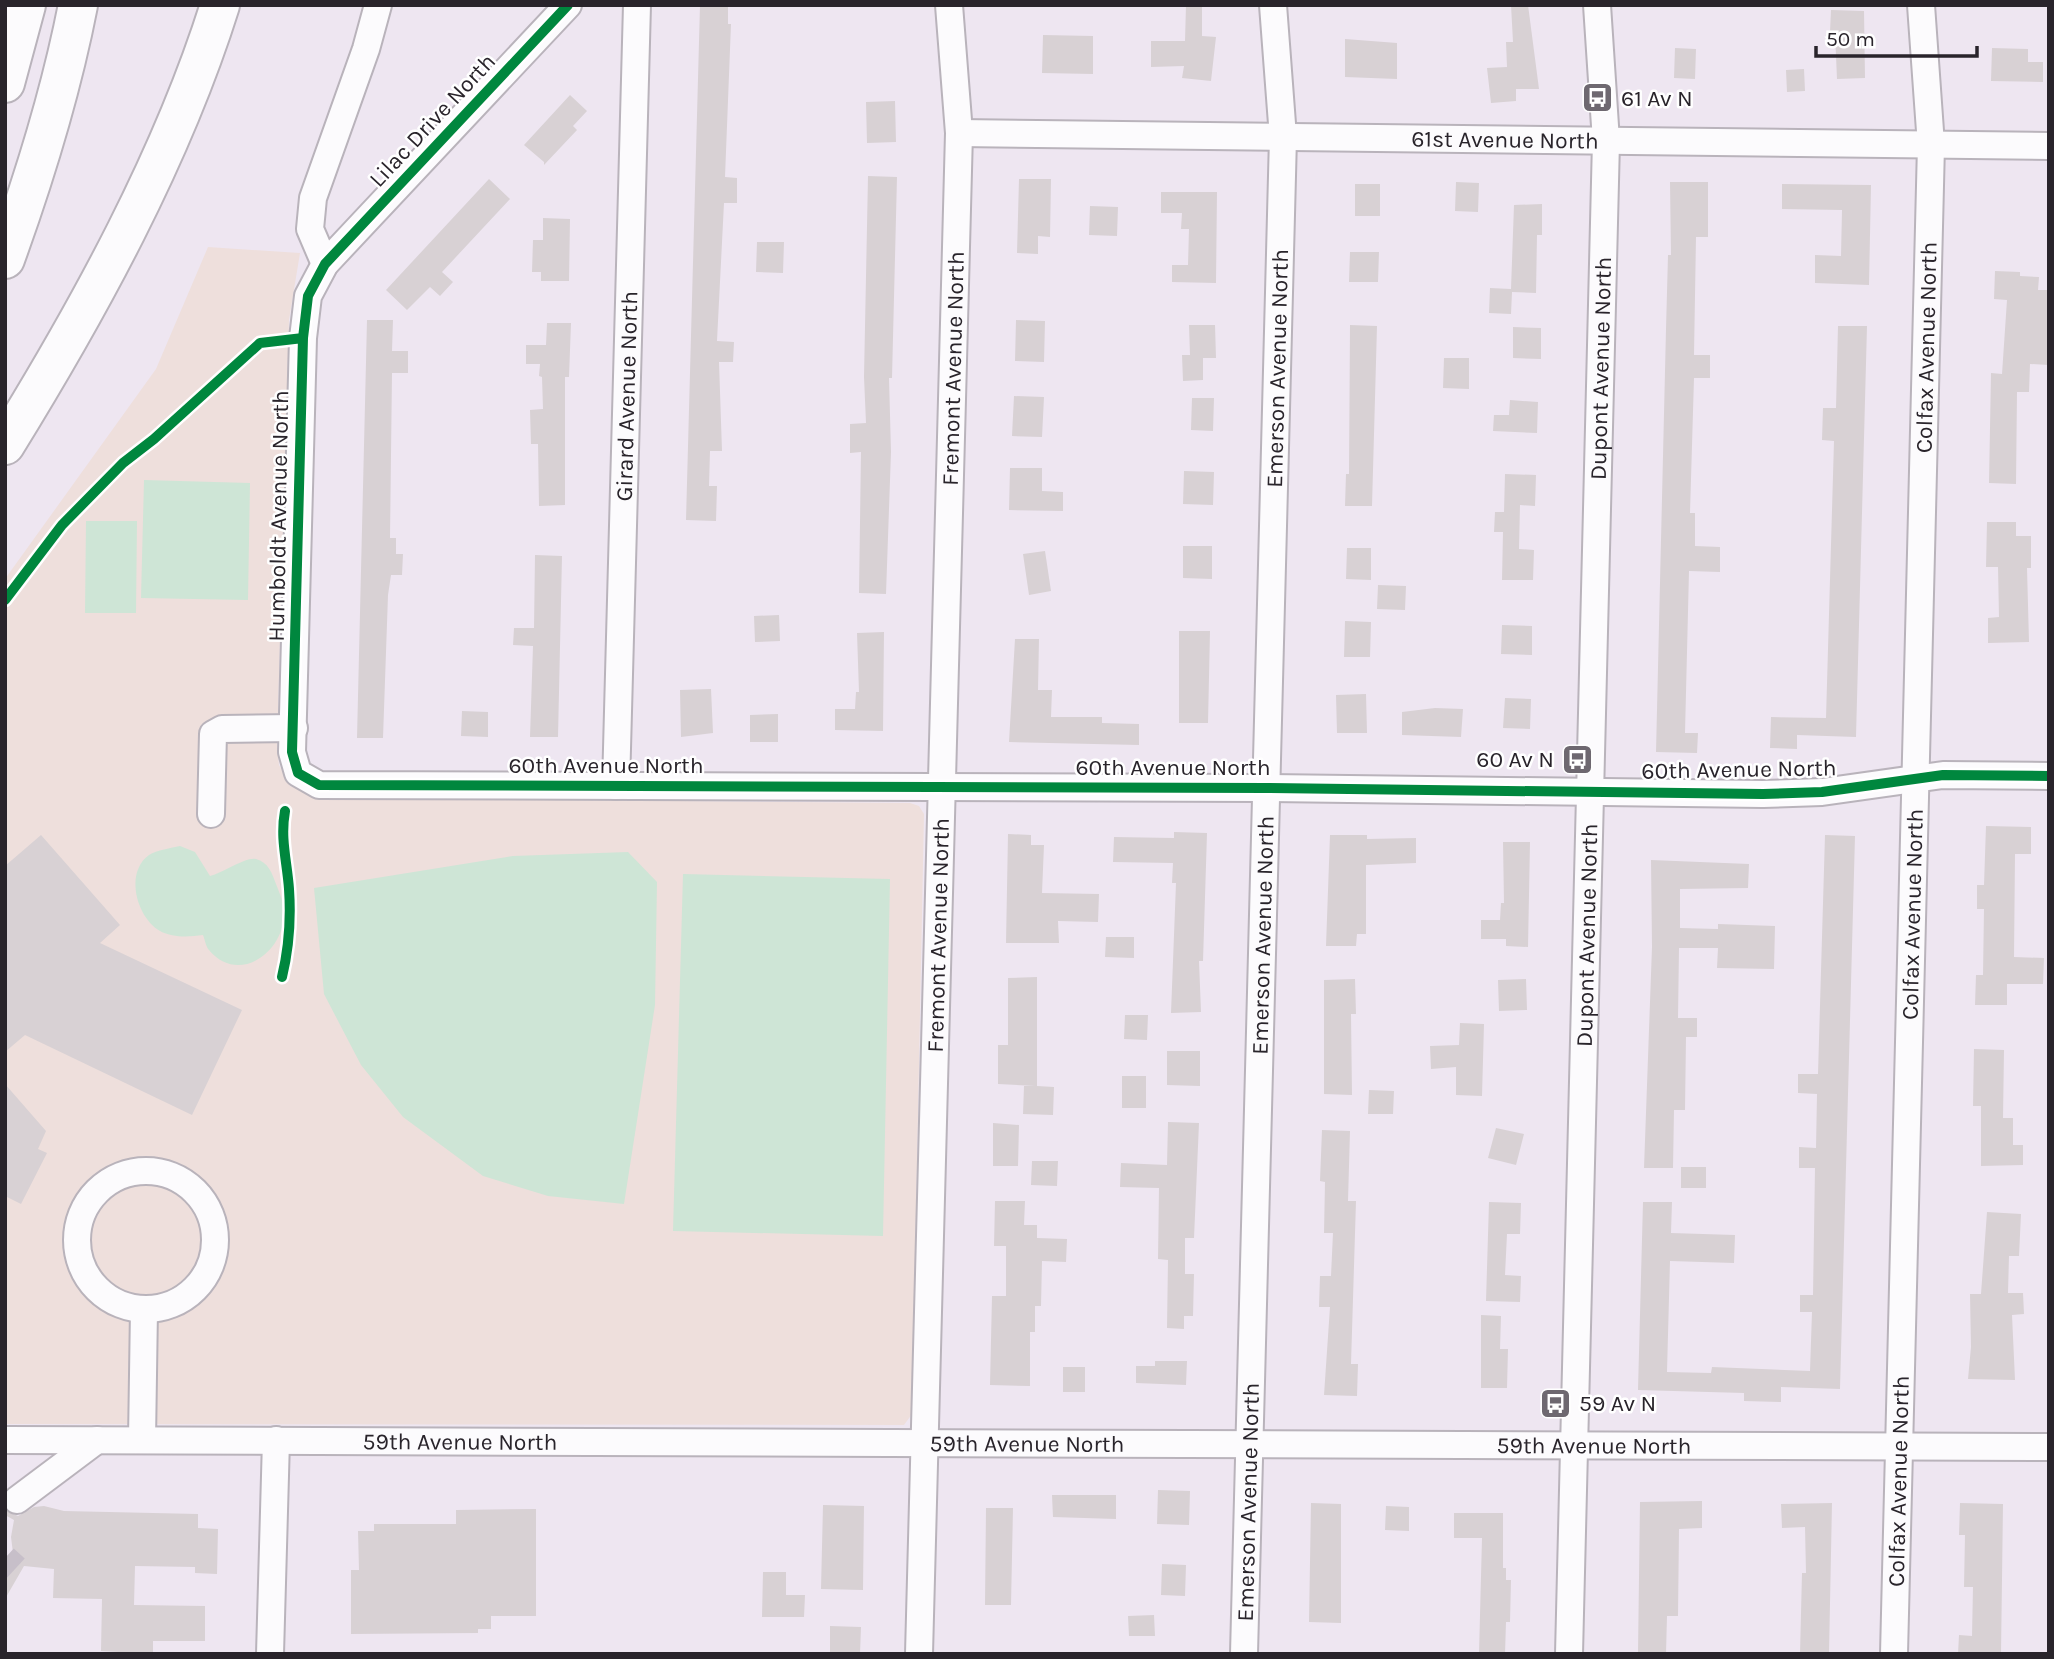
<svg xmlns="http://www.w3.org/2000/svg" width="2054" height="1659" font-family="Karla,sans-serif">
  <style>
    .education { fill: #eedfdc }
    .green { fill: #cee5d6 }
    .building { fill: #d8d1d4 }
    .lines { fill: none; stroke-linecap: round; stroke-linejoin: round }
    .minor-tunnel { stroke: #c7bfc9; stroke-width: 26; stroke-dasharray: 26 13; stroke-linecap: butt }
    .minor-casing { stroke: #b9b3bb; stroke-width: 30 }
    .highway-casing { stroke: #b9b3bb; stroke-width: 42 }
    .minor { stroke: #fcfbfd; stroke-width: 26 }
    .highway { stroke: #fcfbfd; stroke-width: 38 }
    .cycleway-casing { stroke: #fff; stroke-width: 15 }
    .cycleway { stroke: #00873e; stroke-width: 10 }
    .labels { text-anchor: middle; stroke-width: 5; stroke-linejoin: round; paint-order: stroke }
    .poi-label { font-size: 23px; fill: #29242b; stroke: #fff; text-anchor: start }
    .street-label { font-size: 23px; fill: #29242b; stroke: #fff }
  </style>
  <rect width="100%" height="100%" fill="#eee6f1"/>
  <path class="education" d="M 208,247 L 300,253 L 289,320 L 277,746 L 279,765 L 290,786 L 323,798 L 910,803 L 919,806 L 924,814 L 912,1414 L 904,1425 L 5,1424 L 5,579 L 156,369 Z"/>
  <path class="green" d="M 144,480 L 250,483 L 248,600 L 141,598 Z
    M 86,521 L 137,521 L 136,613 L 85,613 Z
    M 180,846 L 195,852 L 210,876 C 223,873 245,857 256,859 C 268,862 272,873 276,884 C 280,894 284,903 284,915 C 283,953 238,985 209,950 C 206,947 205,940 203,935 C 189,937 173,938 160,931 C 137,918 124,873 149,855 C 157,850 171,848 180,846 Z
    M 628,852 L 657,882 L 655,1005 L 624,1204 L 548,1196 L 483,1176 L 403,1117 L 361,1065 L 324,994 L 314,888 L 513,856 Z
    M 683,874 L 890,879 L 883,1236 L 673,1231 Z"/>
  <path class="building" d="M 700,5 L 728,5 L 728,24 L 731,24 L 725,177 L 737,178 L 737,203 L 724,203 L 717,341 L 734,342 L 733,362 L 719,362 L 722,451 L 710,451 L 709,486 L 717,486 L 716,521 L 686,520 Z
    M 1186,5 L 1202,5 L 1202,36 L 1216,37 L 1211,81 L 1182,78 L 1184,66 L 1151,67 L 1151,41 L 1185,41 Z
    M 1511,5 L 1528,5 L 1539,89 L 1516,89 L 1516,101 L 1491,103 L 1487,68 L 1507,67 L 1506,42 L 1513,42 Z
    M 1831,10 L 1864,11 L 1865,78 L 1837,79 L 1835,32 L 1830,32 Z
    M 1043,35 L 1093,36 L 1093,74 L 1042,73 Z
    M 1345,39 L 1397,43 L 1397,79 L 1345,77 Z
    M 1675,48 L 1696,49 L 1695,79 L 1674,78 Z
    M 1992,48 L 2028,49 L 2028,62 L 2043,62 L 2043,82 L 1991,81 Z
    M 1804,69 L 1805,91 L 1787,92 L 1786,70 Z
    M 570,95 L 587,111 L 573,126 L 577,130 L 544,165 L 544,162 L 524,145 Z
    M 895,101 L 896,142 L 867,143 L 866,102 Z
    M 868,176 L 897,177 L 892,378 L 889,378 L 891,452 L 886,594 L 859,593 L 861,452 L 850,453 L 850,424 L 866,423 L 864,377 Z
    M 489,179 L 510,199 L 442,272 L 453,282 L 440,296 L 430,287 L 407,310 L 386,290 Z
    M 1019,179 L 1051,179 L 1050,237 L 1038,236 L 1038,254 L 1017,253 Z
    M 1456,182 L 1479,183 L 1478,212 L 1455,211 Z
    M 1670,182 L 1708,182 L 1708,237 L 1696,237 L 1694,355 L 1710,355 L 1710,378 L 1694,378 L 1690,513 L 1695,513 L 1695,546 L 1720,547 L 1720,572 L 1689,571 L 1685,733 L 1698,733 L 1697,753 L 1656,752 L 1666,329 L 1668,255 L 1671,255 Z
    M 1355,184 L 1380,184 L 1380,216 L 1355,216 Z
    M 1782,184 L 1871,185 L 1869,285 L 1815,283 L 1815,255 L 1841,256 L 1842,210 L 1782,209 Z
    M 1161,192 L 1217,192 L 1216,283 L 1172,282 L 1172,265 L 1188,265 L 1189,229 L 1181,229 L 1182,213 L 1161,213 Z
    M 1542,204 L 1542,235 L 1537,235 L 1536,293 L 1512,292 L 1511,314 L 1489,313 L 1490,288 L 1511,289 L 1514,205 Z
    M 1090,206 L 1118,207 L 1117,236 L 1089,235 Z
    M 543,218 L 570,219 L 569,281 L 541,281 L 541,272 L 532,272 L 533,240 L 543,240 Z
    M 757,242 L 784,242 L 783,273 L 756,272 Z
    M 1350,252 L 1379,252 L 1378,282 L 1349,282 Z
    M 1995,271 L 2020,272 L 2020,276 L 2039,277 L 2038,290 L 2049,290 L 2049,365 L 2030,364 L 2029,392 L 2017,392 L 2016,484 L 1989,483 L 1991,373 L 2002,374 L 2007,300 L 1994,299 Z
    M 367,320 L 393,320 L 392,351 L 408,351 L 408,373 L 392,373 L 390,538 L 396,538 L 396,554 L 403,554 L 402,575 L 391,575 L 388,595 L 383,738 L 357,738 Z
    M 1016,320 L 1045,321 L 1044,362 L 1015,361 Z
    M 547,323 L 571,323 L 569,377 L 565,377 L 565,505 L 539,506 L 538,444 L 531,444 L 530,410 L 543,409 L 542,377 L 539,376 L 540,364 L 526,364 L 526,345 L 546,345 Z
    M 1189,325 L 1215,325 L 1216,358 L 1203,358 L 1203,380 L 1183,381 L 1182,355 L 1190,355 Z
    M 1350,325 L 1377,326 L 1372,506 L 1345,506 L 1346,474 L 1349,474 Z
    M 1838,326 L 1867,326 L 1856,737 L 1797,735 L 1797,749 L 1770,748 L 1771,717 L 1826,718 L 1834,441 L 1822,440 L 1823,408 L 1836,408 Z
    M 1513,327 L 1541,328 L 1541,359 L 1513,358 Z
    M 1444,358 L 1469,358 L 1469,389 L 1443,388 Z
    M 1014,396 L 1044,397 L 1042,437 L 1012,436 Z
    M 1192,398 L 1214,398 L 1213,431 L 1191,430 Z
    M 1510,400 L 1538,402 L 1537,433 L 1493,431 L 1494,415 L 1509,415 Z
    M 1010,468 L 1042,468 L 1042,491 L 1063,492 L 1063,511 L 1009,510 Z
    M 1184,471 L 1214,472 L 1213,505 L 1183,504 Z
    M 1505,474 L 1536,475 L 1535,506 L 1520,505 L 1519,549 L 1534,550 L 1533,580 L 1502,580 L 1503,532 L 1494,532 L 1495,512 L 1504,512 Z
    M 1987,522 L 2016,522 L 2016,536 L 2031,536 L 2031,568 L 2027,568 L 2029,642 L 1988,643 L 1988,618 L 1999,617 L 1998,567 L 1986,567 Z
    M 1183,546 L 1212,546 L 1212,579 L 1183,578 Z
    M 1347,548 L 1371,548 L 1371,580 L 1346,579 Z
    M 1045,551 L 1051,591 L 1029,595 L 1023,554 Z
    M 535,555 L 562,556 L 558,737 L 530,737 L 533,646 L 513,645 L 514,628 L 534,628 Z
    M 1378,585 L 1406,586 L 1405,610 L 1377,609 Z
    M 779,615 L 780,641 L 755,642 L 754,616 Z
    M 1345,621 L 1371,622 L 1370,657 L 1344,657 Z
    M 1502,625 L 1532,626 L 1532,655 L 1501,654 Z
    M 1179,631 L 1210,631 L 1208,723 L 1179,723 Z
    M 884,632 L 883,731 L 835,730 L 835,709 L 855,709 L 856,692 L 859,692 L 857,633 Z
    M 1015,639 L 1039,639 L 1038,690 L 1052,690 L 1051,717 L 1102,717 L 1102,723 L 1139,724 L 1139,745 L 1009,742 Z
    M 711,689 L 713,733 L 681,737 L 680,690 Z
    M 1366,694 L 1367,733 L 1337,733 L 1336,695 Z
    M 1505,698 L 1531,699 L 1530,729 L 1503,728 Z
    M 1435,708 L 1463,709 L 1461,737 L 1402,735 L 1402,712 Z
    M 462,711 L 488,712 L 488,737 L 461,736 Z
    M 778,714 L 778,742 L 750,742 L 750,715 Z
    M 1986,826 L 2031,827 L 2031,854 L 2015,854 L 2014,957 L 2044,958 L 2043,984 L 2007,984 L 2007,1005 L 1975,1005 L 1976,975 L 1983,975 L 1984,909 L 1977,909 L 1977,885 L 1984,885 Z
    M 1174,832 L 1207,833 L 1203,961 L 1199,961 L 1201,1012 L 1171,1013 L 1176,883 L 1172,883 L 1173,863 L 1113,862 L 1114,837 L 1174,838 Z
    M 1008,834 L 1031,835 L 1031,845 L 1044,845 L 1042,893 L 1099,894 L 1098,922 L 1058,921 L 1059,943 L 1006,943 Z
    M 41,835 L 120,925 L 100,943 L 242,1010 L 192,1115 L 25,1035 L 5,1052 L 5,866 Z
    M 1330,835 L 1367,835 L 1367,839 L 1416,838 L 1416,863 L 1366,865 L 1366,934 L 1357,934 L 1356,946 L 1326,946 Z
    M 1825,835 L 1855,836 L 1840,1389 L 1781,1387 L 1781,1402 L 1744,1401 L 1744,1393 L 1638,1390 L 1643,1202 L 1672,1202 L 1671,1233 L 1735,1235 L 1734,1263 L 1670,1261 L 1667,1372 L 1711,1373 L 1712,1367 L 1810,1371 L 1812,1312 L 1800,1312 L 1800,1295 L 1813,1295 L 1815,1168 L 1799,1168 L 1799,1147 L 1816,1148 L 1817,1094 L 1798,1093 L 1798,1074 L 1818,1074 Z
    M 1503,842 L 1530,842 L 1528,947 L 1506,946 L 1506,939 L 1481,939 L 1481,920 L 1500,920 L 1501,903 L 1504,903 Z
    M 1651,860 L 1749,864 L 1748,888 L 1680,889 L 1680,928 L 1718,929 L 1718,924 L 1775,926 L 1774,969 L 1717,968 L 1718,948 L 1679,948 L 1678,1018 L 1697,1018 L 1697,1037 L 1686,1037 L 1685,1110 L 1674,1110 L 1673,1168 L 1644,1168 L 1652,947 Z
    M 1106,937 L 1134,937 L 1134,958 L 1105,957 Z
    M 1037,977 L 1037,1086 L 1054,1087 L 1053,1115 L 1023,1114 L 1024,1086 L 1035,1086 L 998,1084 L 998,1045 L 1008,1045 L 1008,978 Z
    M 1355,979 L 1356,1014 L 1351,1014 L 1352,1095 L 1324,1094 L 1324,980 Z
    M 1526,979 L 1527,1010 L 1499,1011 L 1498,980 Z
    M 1125,1015 L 1148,1015 L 1147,1040 L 1124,1039 Z
    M 1460,1023 L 1484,1024 L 1482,1096 L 1456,1095 L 1456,1067 L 1431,1069 L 1430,1046 L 1459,1045 Z
    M 1974,1049 L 2004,1050 L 2003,1118 L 2013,1118 L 2013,1145 L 2023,1145 L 2023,1165 L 1981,1166 L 1981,1106 L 1973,1106 Z
    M 1167,1051 L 1200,1051 L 1200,1086 L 1167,1085 Z
    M 1122,1076 L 1146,1076 L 1146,1108 L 1122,1108 Z
    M 5,1084 L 46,1131 L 38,1149 L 47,1153 L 21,1204 L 5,1196 Z
    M 1369,1090 L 1394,1091 L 1393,1114 L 1368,1114 Z
    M 1168,1122 L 1199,1123 L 1194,1238 L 1185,1238 L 1185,1274 L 1194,1274 L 1193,1316 L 1184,1316 L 1184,1329 L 1167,1328 L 1168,1260 L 1158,1259 L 1159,1188 L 1120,1187 L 1121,1163 L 1167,1165 Z
    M 993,1123 L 1019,1125 L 1018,1166 L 993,1166 Z
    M 1496,1128 L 1524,1134 L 1516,1165 L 1488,1158 Z
    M 1322,1130 L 1350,1131 L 1348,1201 L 1356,1201 L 1351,1364 L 1358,1364 L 1357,1396 L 1324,1395 L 1330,1307 L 1319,1307 L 1320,1276 L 1331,1276 L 1333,1233 L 1324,1233 L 1325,1182 L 1320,1181 Z
    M 1032,1161 L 1058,1161 L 1057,1186 L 1031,1185 Z
    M 1681,1167 L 1706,1167 L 1706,1188 L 1681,1188 Z
    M 995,1201 L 1025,1201 L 1024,1225 L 1037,1225 L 1037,1238 L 1067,1239 L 1066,1262 L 1042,1261 L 1041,1306 L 1035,1306 L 1035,1332 L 1030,1332 L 1030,1386 L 990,1385 L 992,1296 L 1006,1296 L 1006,1246 L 994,1246 Z
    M 1489,1202 L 1521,1203 L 1520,1234 L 1507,1234 L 1505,1275 L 1521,1276 L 1520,1302 L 1486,1301 Z
    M 1987,1212 L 2021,1214 L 2019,1256 L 2009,1256 L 2008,1293 L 2023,1293 L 2024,1314 L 2012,1315 L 2015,1380 L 1968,1379 L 1971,1347 L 1970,1294 L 1981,1294 Z
    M 1481,1315 L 1501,1316 L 1500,1349 L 1508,1349 L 1507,1388 L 1481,1388 Z
    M 1155,1361 L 1187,1361 L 1186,1385 L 1136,1383 L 1136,1366 L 1155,1366 Z
    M 1063,1367 L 1085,1367 L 1085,1392 L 1063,1392 Z
    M 1158,1490 L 1190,1491 L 1189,1525 L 1157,1524 Z
    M 1052,1495 L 1116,1495 L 1116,1519 L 1053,1517 Z
    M 1702,1501 L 1702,1528 L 1679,1529 L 1678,1616 L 1667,1616 L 1666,1654 L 1638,1654 L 1640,1502 Z
    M 1311,1503 L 1341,1504 L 1341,1623 L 1309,1622 Z
    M 1832,1503 L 1829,1654 L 1800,1654 L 1802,1573 L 1806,1573 L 1805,1527 L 1782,1528 L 1781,1504 Z
    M 1960,1503 L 2003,1504 L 2001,1654 L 1958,1654 L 1959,1635 L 1972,1636 L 1973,1587 L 1964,1587 L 1965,1535 L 1959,1535 Z
    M 823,1505 L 864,1506 L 863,1590 L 821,1589 Z
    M 44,1506 L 64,1511 L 198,1514 L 198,1528 L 218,1529 L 217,1574 L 195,1573 L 195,1567 L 135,1566 L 134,1605 L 205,1606 L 205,1641 L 153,1641 L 153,1654 L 101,1651 L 102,1599 L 53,1598 L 54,1569 L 24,1566 L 5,1599 L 5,1557 L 13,1553 L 11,1537 L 14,1520 L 5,1515 L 5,1510 L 18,1516 L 34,1507 Z
    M 1386,1506 L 1409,1507 L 1409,1531 L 1385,1530 Z
    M 986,1508 L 1013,1508 L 1011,1605 L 985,1605 Z
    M 536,1509 L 536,1616 L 491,1616 L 491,1629 L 478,1629 L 478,1633 L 351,1634 L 351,1570 L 359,1570 L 358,1531 L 374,1531 L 374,1524 L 456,1524 L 456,1510 Z
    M 1454,1513 L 1503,1513 L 1503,1568 L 1506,1568 L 1506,1580 L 1511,1580 L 1510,1622 L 1506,1622 L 1505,1654 L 1479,1654 L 1482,1538 L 1454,1538 Z
    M 1162,1564 L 1186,1565 L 1185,1596 L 1161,1595 Z
    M 763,1572 L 786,1572 L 786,1595 L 805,1595 L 804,1617 L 762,1617 Z
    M 1154,1615 L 1155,1636 L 1129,1636 L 1128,1616 Z
    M 830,1626 L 861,1627 L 860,1654 L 830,1654 Z"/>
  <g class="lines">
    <path class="minor-tunnel" d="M 5,1558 L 16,1568"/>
    <defs>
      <g id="minor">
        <path d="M 568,5 L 325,264 L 308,296 L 303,338 L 292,752 L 298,773 L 319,785 L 1266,788 L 1763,794 L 1822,792 L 1943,775 L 2049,776"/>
        <path id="s1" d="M 959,133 L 2049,146"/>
        <path d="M 325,264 L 310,229 L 313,198 L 366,49 L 378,5"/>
        <path id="s2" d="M 616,786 L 637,5"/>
        <path d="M 211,814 L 213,734 L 222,729 L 294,728"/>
        <circle cx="146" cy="1240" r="69"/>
        <path id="s3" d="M 5,1440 L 2049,1447"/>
        <path d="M 142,1440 L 144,1309"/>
        <path d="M 17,1500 L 97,1440"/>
        <path d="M 270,1654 L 276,1440"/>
        <path id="s4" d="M 919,1654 L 959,133 L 949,5"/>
        <path id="s5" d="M 1244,1654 L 1283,137 L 1273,5"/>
        <path id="s6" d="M 1569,1654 L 1606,141 L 1597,5"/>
        <path id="s7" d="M 1894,1654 L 1931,145 L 1921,5"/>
      </g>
      <path id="highway" d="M 5,83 L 26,5
        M 5,259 C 35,176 61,92 78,5
        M 5,445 C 89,309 172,158 220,5"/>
    </defs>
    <use href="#minor" class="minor-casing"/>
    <use href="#highway" class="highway-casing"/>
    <use href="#minor" class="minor"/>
    <use href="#highway" class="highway"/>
    <defs>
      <path id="cycleway" d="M 568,5 L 325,264 L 308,296 L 303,338 L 292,752 L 298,773 L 319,785 L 1266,788 L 1763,794 L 1822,792 L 1943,775 L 2049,776
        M 5,600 L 62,525 L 123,463 L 154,439 L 260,343 L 303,338
        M 282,977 C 289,948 291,918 289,889 C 287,861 280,839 285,811"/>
    </defs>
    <use href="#cycleway" class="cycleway-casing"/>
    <use href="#cycleway" class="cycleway"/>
  </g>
  <defs>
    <symbol id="bus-square" viewBox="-11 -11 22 22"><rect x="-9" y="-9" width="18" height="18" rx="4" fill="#6e6870" stroke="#fff"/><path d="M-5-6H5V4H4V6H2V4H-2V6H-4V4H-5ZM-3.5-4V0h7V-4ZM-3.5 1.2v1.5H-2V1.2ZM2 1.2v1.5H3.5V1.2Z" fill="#fff"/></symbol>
  </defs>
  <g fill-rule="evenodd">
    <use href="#bus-square" x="1580" y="80" width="35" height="35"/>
    <use href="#bus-square" x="1560" y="742" width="35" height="35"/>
    <use href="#bus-square" x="1538" y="1386" width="35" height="35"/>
  </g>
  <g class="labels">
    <g class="poi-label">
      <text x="1621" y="106">61 Av N</text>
      <text x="1554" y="767" text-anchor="end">60 Av N</text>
      <text x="1579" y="1411">59 Av N</text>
    </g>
    <g class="street-label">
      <text transform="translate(432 120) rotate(-47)" y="8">Lilac Drive North</text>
      <text dy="8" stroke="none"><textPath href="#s1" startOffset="546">61st Avenue North</textPath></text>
      <text dy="8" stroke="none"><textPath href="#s7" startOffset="1307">Colfax Avenue North</textPath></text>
      <text dy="8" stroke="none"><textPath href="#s4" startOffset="1286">Fremont Avenue North</textPath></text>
      <text dy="8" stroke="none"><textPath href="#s6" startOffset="1286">Dupont Avenue North</textPath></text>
      <text dy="8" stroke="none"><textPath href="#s5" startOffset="1286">Emerson Avenue North</textPath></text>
      <text dy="8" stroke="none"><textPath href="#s2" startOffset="390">Girard Avenue North</textPath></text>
      <text transform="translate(278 516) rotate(-89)" y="8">Humboldt Avenue North</text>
      <text x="606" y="773">60th Avenue North</text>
      <text x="1173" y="775">60th Avenue North</text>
      <text transform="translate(1739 769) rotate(-1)" y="8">60th Avenue North</text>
      <text dy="8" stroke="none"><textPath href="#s7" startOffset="740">Colfax Avenue North</textPath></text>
      <text dy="8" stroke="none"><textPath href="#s4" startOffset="719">Fremont Avenue North</textPath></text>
      <text dy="8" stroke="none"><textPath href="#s5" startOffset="719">Emerson Avenue North</textPath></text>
      <text dy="8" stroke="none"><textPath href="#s6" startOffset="719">Dupont Avenue North</textPath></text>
      <text dy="8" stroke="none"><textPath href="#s3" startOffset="455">59th Avenue North</textPath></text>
      <text dy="8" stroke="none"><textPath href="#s3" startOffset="1022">59th Avenue North</textPath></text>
      <text dy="8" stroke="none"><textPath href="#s3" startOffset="1589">59th Avenue North</textPath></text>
      <text dy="8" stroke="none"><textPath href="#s7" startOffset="173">Colfax Avenue North</textPath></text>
      <text dy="8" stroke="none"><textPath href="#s5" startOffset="152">Emerson Avenue North</textPath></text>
    </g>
  </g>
  <rect width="2054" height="1659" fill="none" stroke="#29242b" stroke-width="14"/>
  <path d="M1816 46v10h161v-10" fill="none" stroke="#29242b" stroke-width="3.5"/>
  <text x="1826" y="46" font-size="21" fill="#29242b" stroke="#ffffff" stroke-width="5" paint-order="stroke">50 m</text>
</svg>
